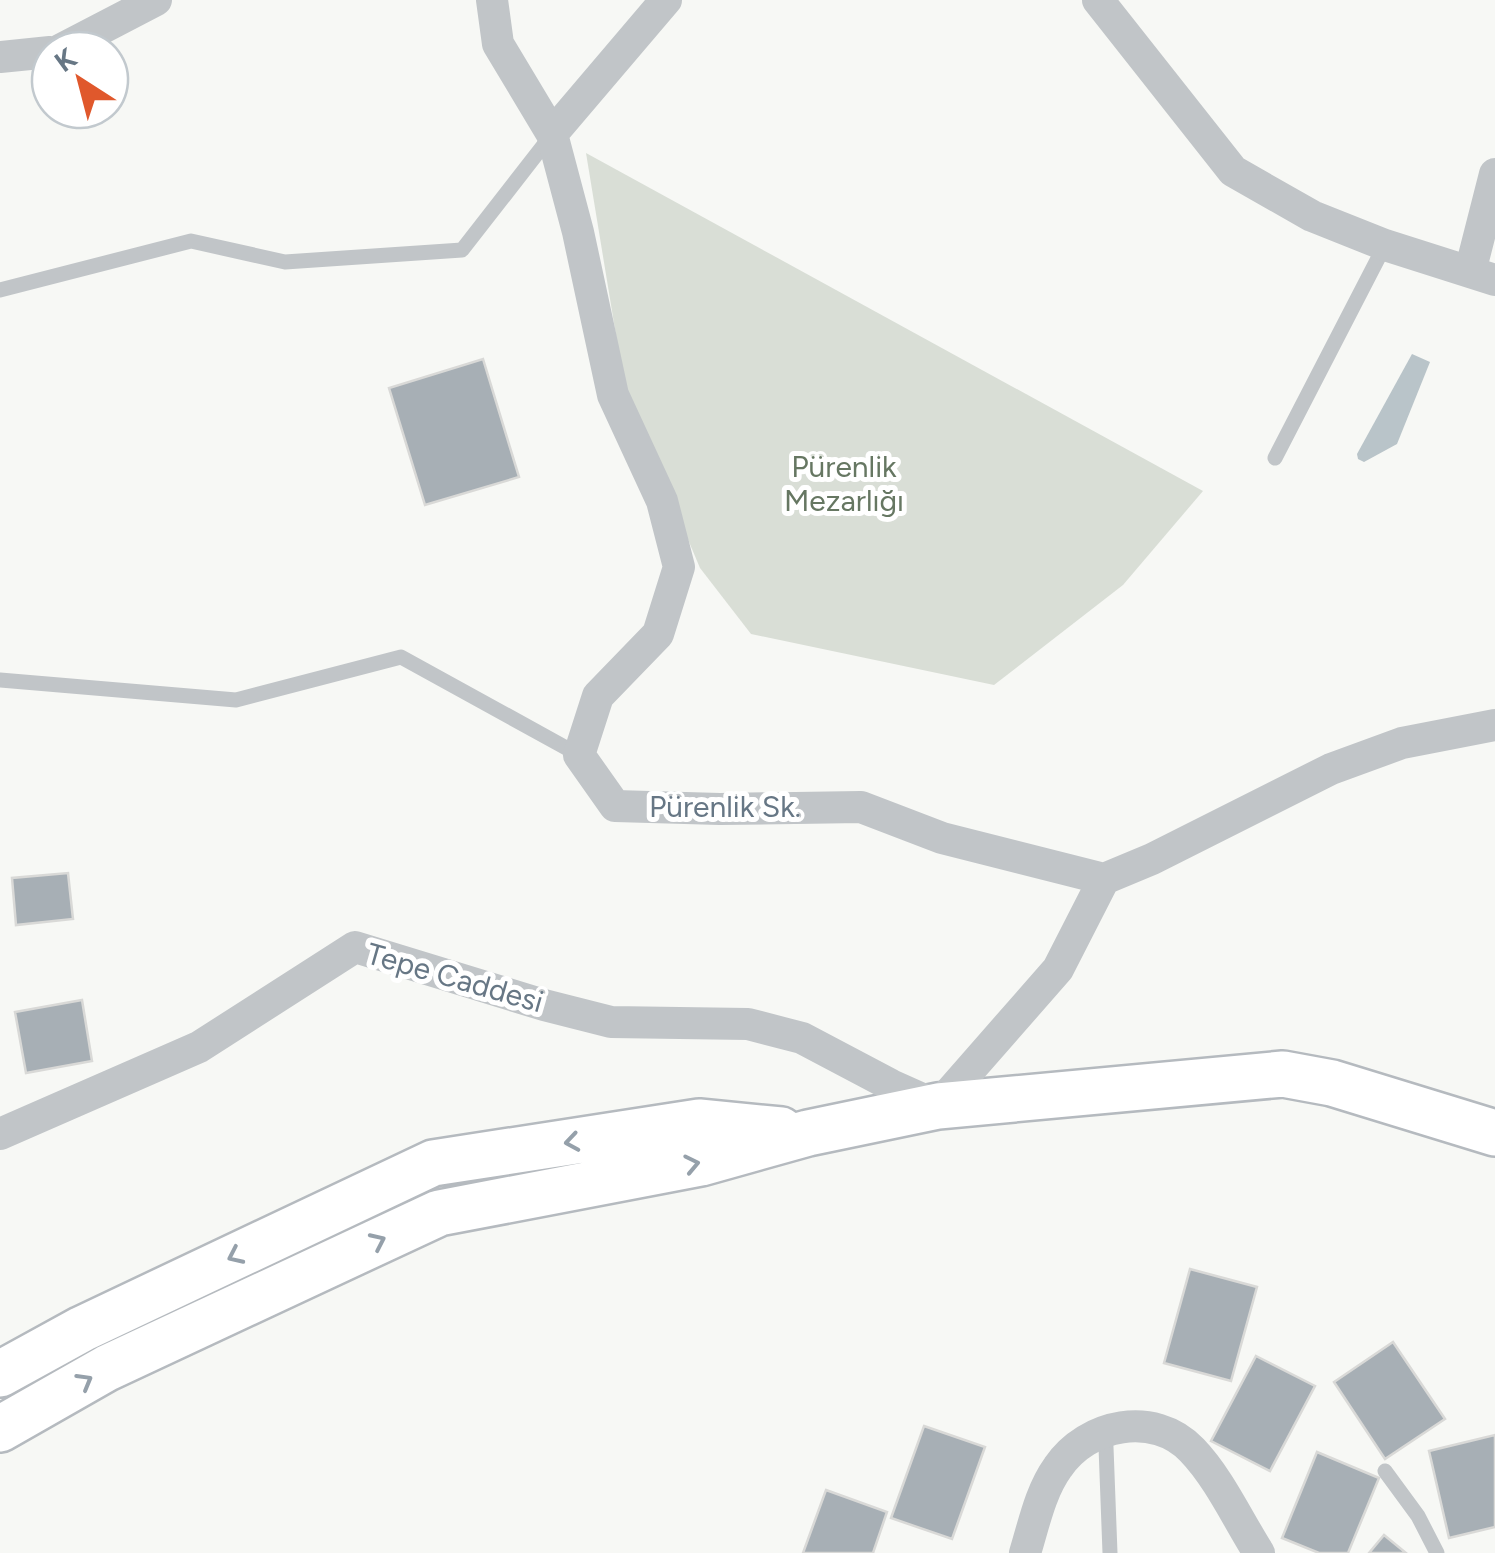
<svg xmlns="http://www.w3.org/2000/svg" width="1495" height="1553" font-family="Figtree,sans-serif">
  <style>
    .green { fill: #d9ded6 }
    .water { fill: #b9c4c9 }
    .building { fill: #a7afb5; stroke: #d9d9d7; stroke-width: 2.5 }
    .lines { fill: none; stroke-linecap: round; stroke-linejoin: round }
    .secondary-casing { stroke: #b5babf; stroke-width: 50 }
    .lane { stroke: #c1c5c8; stroke-width: 15 }
    .street { stroke: #c1c5c8; stroke-width: 32 }
    .secondary { stroke: #fff; stroke-width: 45 }
    .oneway { stroke: #95a0aa }
    .labels { text-anchor: middle; stroke-width: 10; stroke-linejoin: round; paint-order: stroke }
    .park-label { font-size: 30px; fill: #667762; stroke: #fff }
    .street-label { font-size: 30px; fill: #677785; stroke: #fff }
  </style>
  <rect width="100%" height="100%" fill="#f7f8f5"/>
  <path class="green" d="M 586,153 L 1203,491 L 1123,585 L 994,685 L 751,634 L 700,568 L 625,390 Z"/>
  <path class="water" d="M 1412,354 L 1430,362 L 1397,444 L 1364,462 L 1358,459 L 1357,454 Z"/>
  <path class="building" d="M 483,359 L 519,477 L 425,505 L 389,388 Z
    M 68,873 L 73,919 L 16,925 L 12,878 Z
    M 82,1000 L 92,1061 L 26,1073 L 15,1012 Z
    M 1190,1269 L 1257,1287 L 1231,1381 L 1164,1363 Z
    M 1393,1342 L 1445,1419 L 1385,1459 L 1334,1382 Z
    M 1256,1356 L 1315,1386 L 1270,1471 L 1211,1441 Z
    M 924,1426 L 985,1447 L 952,1539 L 891,1518 Z
    M 1495,1435 L 1495,1527 L 1449,1538 L 1429,1451 Z
    M 1317,1452 L 1379,1478 L 1348,1553 L 1319,1553 L 1282,1538 Z
    M 826,1490 L 887,1512 L 873,1553 L 803,1553 Z
    M 1384,1535 L 1406,1553 L 1369,1553 Z"/>
  <g class="lines">
    <defs>
      <path id="secondary" d="M 0,1374 L 82,1329 L 433,1163 L 699,1122 L 781,1130
        M 0,1429 L 107,1368 L 439,1213 L 701,1163 L 808,1133 L 938,1106 L 1283,1074 L 1332,1083 L 1495,1133"/>
    </defs>
    <use href="#secondary" class="secondary-casing"/>
    <path class="lane" d="M 0,290 L 191,241 L 285,262 L 462,250 L 550,137
      M 1275,458 L 1385,245
      M 0,680 L 236,700 L 401,657 L 579,755
      M 1103,1431 L 1106,1447 L 1110,1553
      M 1385,1471 L 1418,1516 L 1437,1553"/>
    <path class="street" d="M 492,0 L 498,44 L 552,134 L 578,232 L 613,395 L 662,501 L 679,567 L 658,634 L 598,696 L 579,755 L 615,806 L 720,809 L 861,807 L 942,838 L 1104,879 L 1152,859 L 1331,769 L 1402,743 L 1495,725
      M 1098,0 L 1233,171 L 1312,216 L 1385,245 L 1495,280
      M 60,50 L 156,0
      M 0,57 L 50,52
      M 552,134 L 666,0
      M 1470,272 L 1495,174
      M 0,1134 L 199,1047 L 355,947 L 544,1005 L 611,1022 L 748,1024 L 802,1038 L 891,1085 L 938,1106 L 1058,969 L 1104,879
      M 1025,1553 C 1034,1524 1040,1492 1058,1467 C 1087,1424 1154,1410 1192,1450 C 1219,1478 1238,1520 1259,1553"/>
    <use href="#secondary" class="secondary"/>
  </g>
  <defs><path id="oneway-chevron" d="M-2-3.5L2.5 0L-2 3.5" fill="none" stroke-width="1.6" stroke-linecap="round" stroke-linejoin="round" transform="scale(2.5)"/></defs>
  <g class="oneway">
    <use href="#oneway-chevron" transform="translate(572 1142) rotate(171)"/>
    <use href="#oneway-chevron" transform="translate(692 1164) rotate(-12)"/>
    <use href="#oneway-chevron" transform="translate(378 1241) rotate(-25)"/>
    <use href="#oneway-chevron" transform="translate(235 1256) rotate(155)"/>
    <use href="#oneway-chevron" transform="translate(85 1381) rotate(-30)"/>
  </g>
  <g class="labels">
    <g class="park-label">
      <text x="844" y="477">Pürenlik<tspan x="844" dy="34">Mezarlığı</tspan></text>
    </g>
    <g class="street-label">
      <text x="725" y="817">Pürenlik Sk.</text>
      <text transform="translate(455 978) rotate(16)" y="10">Tepe Caddesi</text>
    </g>
  </g>
  <g transform="translate(80 80) rotate(324)"><circle r="48" fill="#ffffff" stroke="#c2c9ce" stroke-width="2.5"/>
  <path d="M0-8L18 38L0 25L-18 38Z" fill="#e0582c"/>
  <text y="-15" font-size="28" font-weight="bold" text-anchor="middle" fill="#677785">K</text>
  </g>
</svg>
